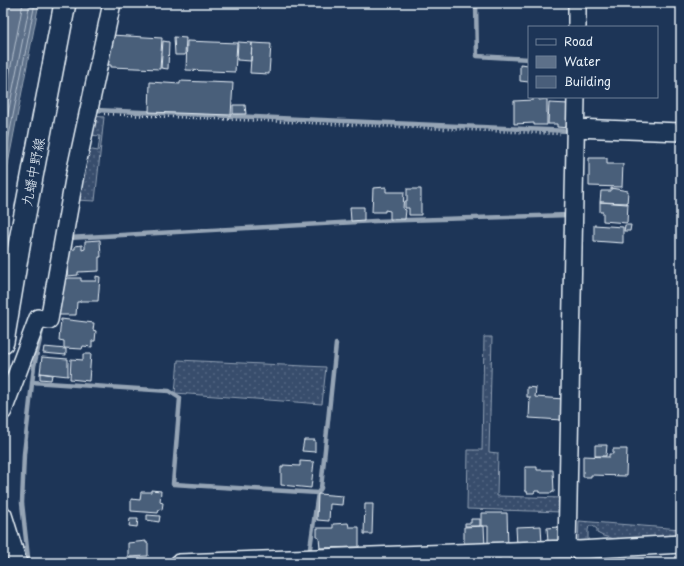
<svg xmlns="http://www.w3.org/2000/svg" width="684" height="566" font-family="'Playpen Sans','Klee One',sans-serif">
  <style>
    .grass { fill: url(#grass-dots); stroke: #909fb2; fill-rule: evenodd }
    .water { fill: #5d7089; stroke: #95a4b5 }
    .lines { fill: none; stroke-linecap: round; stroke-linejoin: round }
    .shore { stroke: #b0bdcc; stroke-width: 1 }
    .stream { stroke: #95a4b5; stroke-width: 4.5 }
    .building { fill: #495e7a; stroke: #e8f1f8 }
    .minor-casing { stroke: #e8f1f8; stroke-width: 20 }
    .major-casing { stroke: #e8f1f8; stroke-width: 24 }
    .path { stroke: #e8f1f8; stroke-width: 2.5; stroke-dasharray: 1 3; stroke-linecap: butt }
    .minor { stroke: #1d3557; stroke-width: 17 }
    .major { stroke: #1d3557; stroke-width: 21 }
    .labels { text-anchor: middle; stroke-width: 3.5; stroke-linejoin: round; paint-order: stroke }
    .street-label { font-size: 14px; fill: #e8f1f8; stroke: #1d3557 }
  </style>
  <defs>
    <pattern id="grass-dots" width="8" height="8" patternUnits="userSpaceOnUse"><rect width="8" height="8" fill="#374d6c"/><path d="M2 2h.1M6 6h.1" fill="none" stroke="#546782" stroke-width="1.8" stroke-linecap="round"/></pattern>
  </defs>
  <rect width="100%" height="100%" fill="#1d3557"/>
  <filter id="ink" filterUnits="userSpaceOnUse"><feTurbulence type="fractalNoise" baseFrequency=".025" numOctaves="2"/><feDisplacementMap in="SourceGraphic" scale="8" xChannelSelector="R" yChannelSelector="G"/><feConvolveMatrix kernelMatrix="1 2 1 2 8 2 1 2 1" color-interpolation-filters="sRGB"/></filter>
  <g filter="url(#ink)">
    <path class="grass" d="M 92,116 L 104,117 L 95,201 L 75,200 ZM 90,135 L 100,136 L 98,151 L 87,149 Z
      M 484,337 L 492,337 L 489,452 L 498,453 L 497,496 L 562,498 L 562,512 L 467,509 L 468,450 L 482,450 Z
      M 178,360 L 326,367 L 322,404 L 175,393 Z
      M 579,521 L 681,529 L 681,540 L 635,544 L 603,536 L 597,533 L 597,529 L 593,526 L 589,526 L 588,530 L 588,545 L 578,544 Z"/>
    <path class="water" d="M 3,3 L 39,3 L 3,190 Z"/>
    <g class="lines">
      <path class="shore" d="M 3,108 L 23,3
        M 3,139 L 30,3
        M 3,167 L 35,3"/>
      <path class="stream" d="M 476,3 L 477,56 L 529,59
        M 95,110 L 570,131
        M 68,238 L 375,221 L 570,215
        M 32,382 L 169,391 L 180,398 L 173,484 L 318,493
        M 309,555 L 318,493 L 321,488 L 336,344
        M 28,558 L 22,503 L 24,454 L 34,366 L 43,326
        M 571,563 L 572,553"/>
    </g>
    <path class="building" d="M 111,35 L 162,38 L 160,69 L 111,67 L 111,65 L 108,65 L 110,38 Z
      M 174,37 L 186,38 L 185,55 L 175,55 Z
      M 163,41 L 169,42 L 168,69 L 161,68 Z
      M 187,41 L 237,43 L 235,72 L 186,70 Z
      M 238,42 L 252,43 L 251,61 L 237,60 Z
      M 252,43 L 271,44 L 269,74 L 250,73 Z
      M 520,64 L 529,65 L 529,82 L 520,81 Z
      M 180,81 L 233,83 L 231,115 L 149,112 L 150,82 L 180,84 Z
      M 539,97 L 539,100 L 547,99 L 547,125 L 534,125 L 534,123 L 514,124 L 514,101 L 533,100 L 533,98 Z
      M 549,103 L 569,104 L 569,128 L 557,127 L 557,124 L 548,124 Z
      M 233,105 L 245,105 L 246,114 L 233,114 Z
      M 589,158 L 607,158 L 607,164 L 623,164 L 622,187 L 589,186 Z
      M 386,187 L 386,192 L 404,192 L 403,209 L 406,210 L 405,219 L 390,219 L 390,211 L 385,210 L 385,212 L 372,212 L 373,188 Z
      M 611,188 L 628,191 L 627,204 L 600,202 L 601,191 L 611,191 Z
      M 407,189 L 421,189 L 421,215 L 409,215 L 409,208 L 405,208 L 405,201 L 407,201 Z
      M 600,202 L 628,203 L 627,223 L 603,221 L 603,212 L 600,212 Z
      M 350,207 L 364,207 L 364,220 L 351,221 Z
      M 594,225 L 623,227 L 623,243 L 594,241 Z
      M 625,225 L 631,225 L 630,231 L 624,231 Z
      M 100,240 L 101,257 L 99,257 L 99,271 L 78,272 L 78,275 L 68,276 L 65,250 L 75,249 L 75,246 L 82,245 L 82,250 L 85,249 L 85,241 Z
      M 96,276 L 100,277 L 98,301 L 80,301 L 80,302 L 77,302 L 76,315 L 58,315 L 60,278 L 81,278 L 81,281 L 96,281 Z
      M 61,319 L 94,323 L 93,330 L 96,331 L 95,341 L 92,341 L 92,347 L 83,346 L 82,349 L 64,348 L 64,341 L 59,340 Z
      M 44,347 L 66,349 L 66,355 L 43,353 Z
      M 83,354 L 91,354 L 89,381 L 70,379 L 71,359 L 83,360 Z
      M 42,357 L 68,359 L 68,376 L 40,373 Z
      M 40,373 L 52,375 L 51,380 L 40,379 Z
      M 527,387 L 536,388 L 535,397 L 564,399 L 562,420 L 529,418 L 530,397 L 527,397 Z
      M 304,440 L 315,440 L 315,452 L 302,451 Z
      M 595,445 L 607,445 L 606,456 L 595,456 Z
      M 613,449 L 627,449 L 626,476 L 591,475 L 591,477 L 583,477 L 583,456 L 609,457 L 609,454 L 613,454 Z
      M 300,461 L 314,462 L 311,488 L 281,485 L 281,467 L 283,467 L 283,465 L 300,466 Z
      M 525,467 L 537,467 L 537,470 L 553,470 L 554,492 L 552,492 L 552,493 L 540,493 L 540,491 L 535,491 L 534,493 L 527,493 L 527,491 L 525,491 Z
      M 151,490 L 161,491 L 160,502 L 163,503 L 162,510 L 159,509 L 158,513 L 131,511 L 131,499 L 140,500 L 141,492 L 151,492 Z
      M 318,494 L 343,496 L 342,505 L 330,504 L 329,521 L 317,520 Z
      M 365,504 L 373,504 L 372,534 L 364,534 Z
      M 481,513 L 507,513 L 508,547 L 488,547 L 488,526 L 481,526 Z
      M 147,515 L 160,516 L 159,522 L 147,520 Z
      M 130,519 L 138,519 L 137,527 L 129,526 Z
      M 471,519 L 480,519 L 480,526 L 465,526 L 465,523 L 471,523 Z
      M 348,523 L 349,527 L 359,527 L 359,547 L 320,548 L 319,538 L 317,537 L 317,528 L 333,528 L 333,524 Z
      M 484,526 L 485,547 L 464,548 L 464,527 Z
      M 541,526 L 542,544 L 517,546 L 516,527 Z
      M 558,527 L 559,541 L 548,542 L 547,528 Z
      M 146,541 L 146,543 L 148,543 L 148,556 L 128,557 L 128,543 Z
      M 561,558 L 568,559 L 568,563 L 561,563 Z"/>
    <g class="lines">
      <defs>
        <path id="minor" d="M 577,27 L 577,3
          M 575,128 L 681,132
          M 3,411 L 38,318 L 49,320 L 75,174 L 112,3
          M 3,515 L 18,563
          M 567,549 L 576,97
          M 179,563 L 567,549 L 579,550 L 681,544"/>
        <path id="major" d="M 3,342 L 20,240 L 65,3"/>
      </defs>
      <use href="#minor" class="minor-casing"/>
      <use href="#major" class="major-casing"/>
      <path class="path" d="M 104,114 L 560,134"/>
      <use href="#minor" class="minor"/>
      <use href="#major" class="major"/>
    </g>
  </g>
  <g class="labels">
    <g class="street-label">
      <text transform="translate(33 172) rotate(-79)" y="5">九蟠中野線</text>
    </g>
  </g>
  <rect width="684" height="566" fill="none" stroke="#1d3557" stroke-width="16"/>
  <rect x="8" y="8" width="668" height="550" fill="none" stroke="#e8f1f8" stroke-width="1.5" filter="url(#ink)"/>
  <rect x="528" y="26" width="130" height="72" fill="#1d3557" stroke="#6e8097"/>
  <rect x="536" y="39" width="20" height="6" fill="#1d3557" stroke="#6e8097"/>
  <text x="564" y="46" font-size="12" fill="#e8f1f8">Road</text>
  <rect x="536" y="56" width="20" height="12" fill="#5d7089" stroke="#6e8097"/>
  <text x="564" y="66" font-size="12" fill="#e8f1f8">Water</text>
  <rect x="536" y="76" width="20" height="12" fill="#495e7a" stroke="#6e8097"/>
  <text x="564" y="86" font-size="12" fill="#e8f1f8">Building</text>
</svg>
